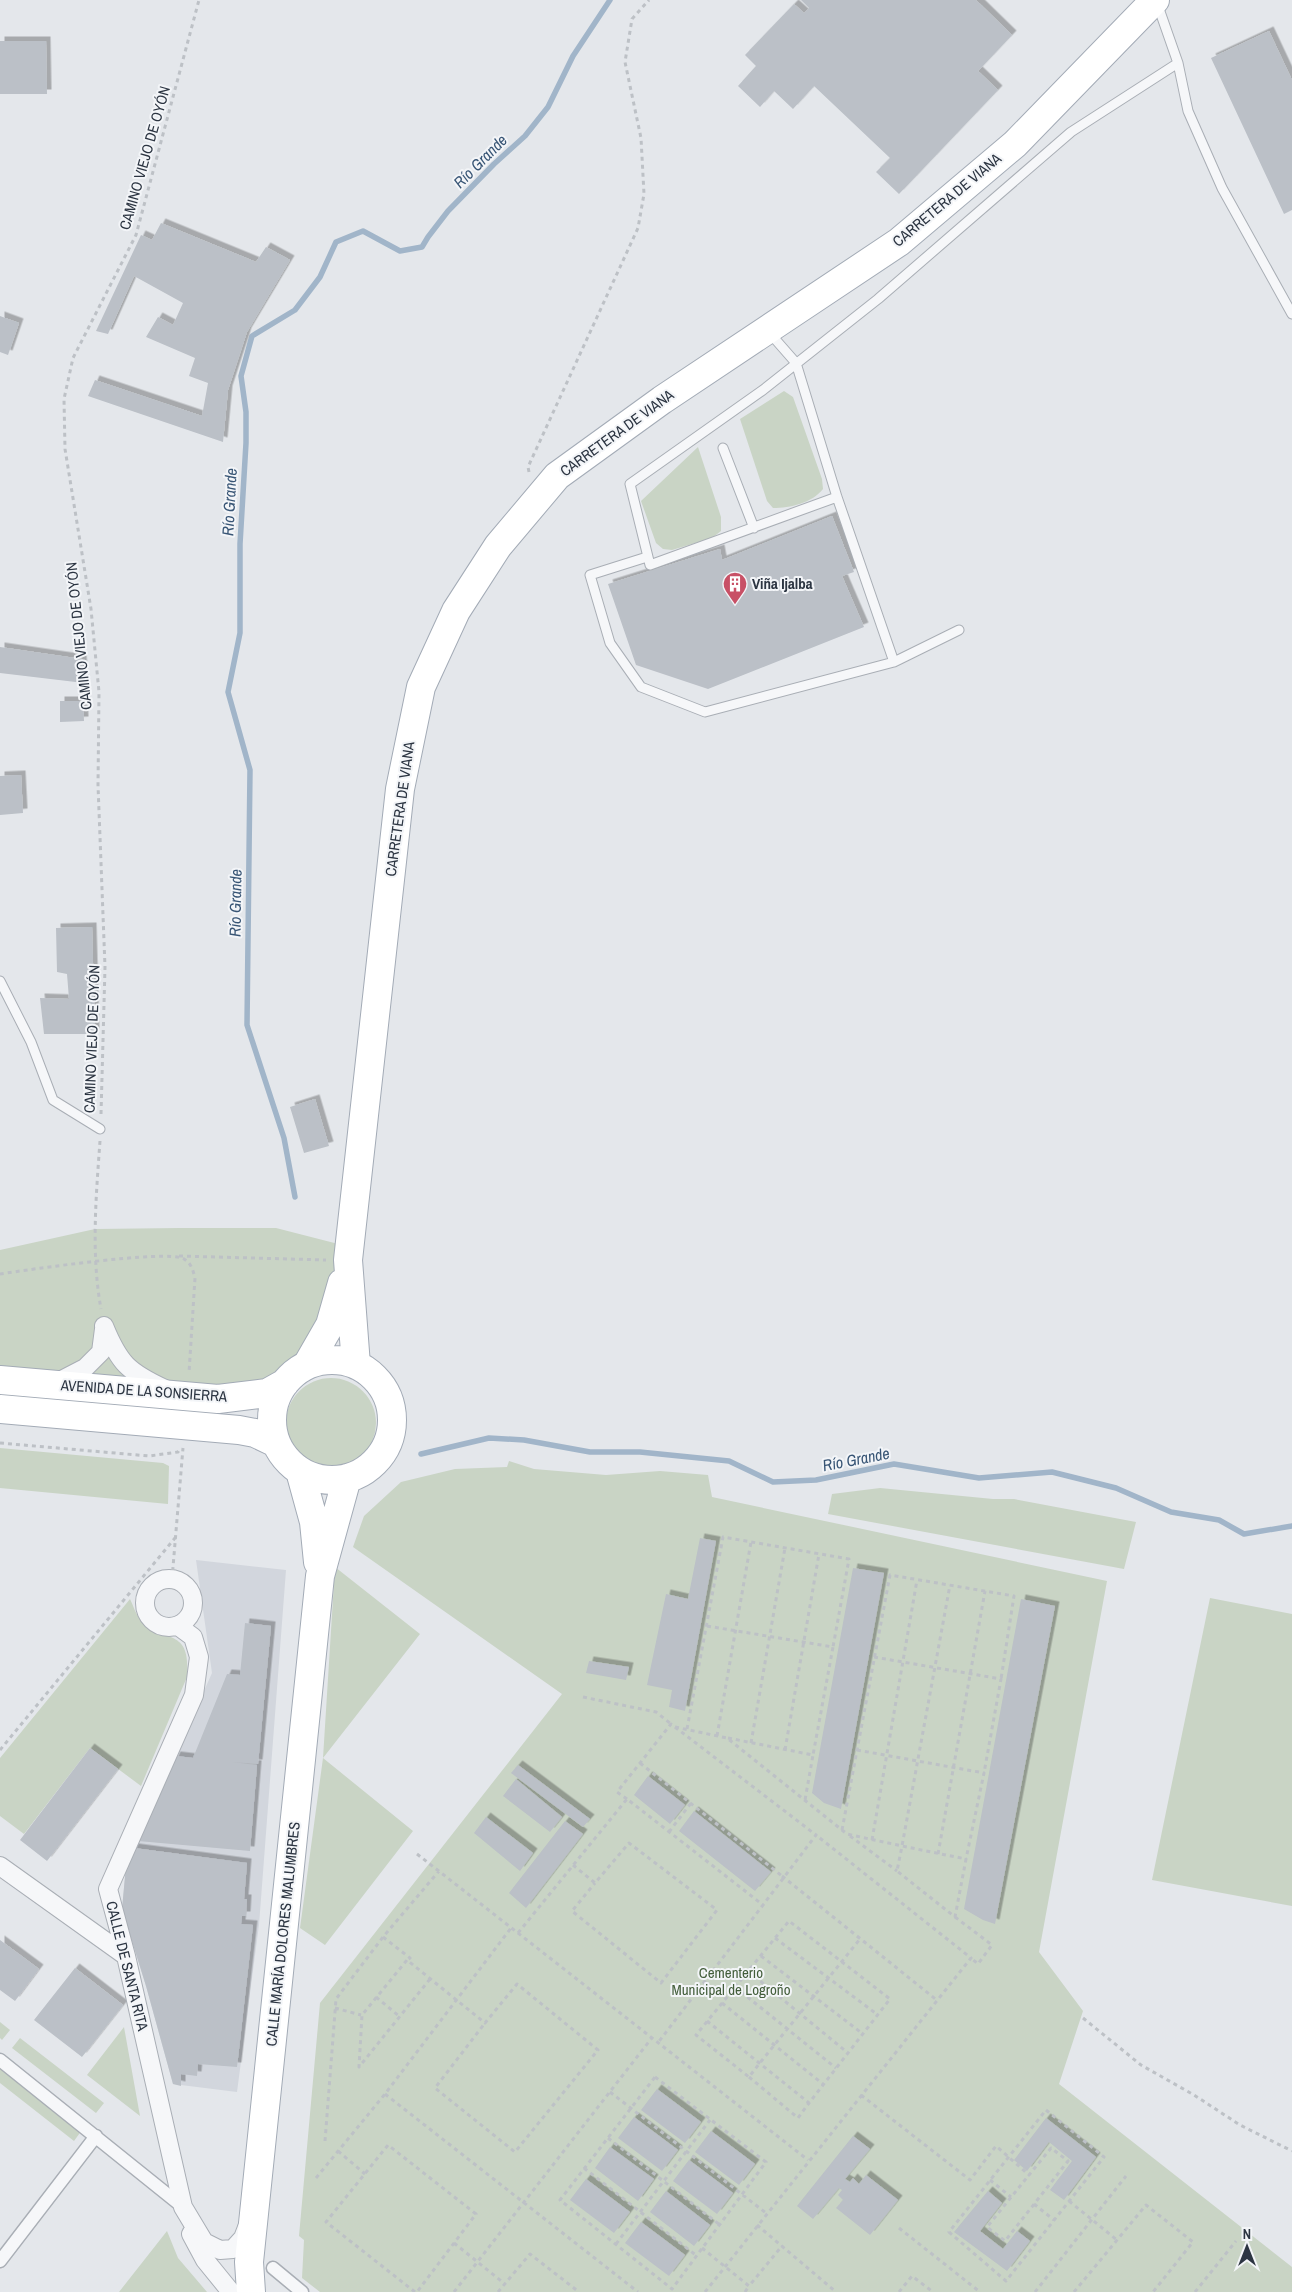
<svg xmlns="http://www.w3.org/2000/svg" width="1292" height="2292" font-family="'Archivo Narrow',sans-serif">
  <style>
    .built { fill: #d2d6dd }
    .green { fill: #c9d4c5 }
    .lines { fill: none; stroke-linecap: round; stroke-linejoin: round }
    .stream { stroke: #a1b5c9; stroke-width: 5.5 }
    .building { fill: #bbc0c7; filter: url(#shadow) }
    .service-casing { stroke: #a9aeb5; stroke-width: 11 }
    .pedestrian-casing { stroke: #a9aeb5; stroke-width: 15 }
    .minor-casing { stroke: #a9aeb5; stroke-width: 20 }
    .primary-casing { stroke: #a3abb6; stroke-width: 30 }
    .path { stroke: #bdc1c6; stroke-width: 3; stroke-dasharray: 4 4; stroke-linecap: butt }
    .service { stroke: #f6f7f9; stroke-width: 9 }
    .pedestrian { stroke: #f6f7f9; stroke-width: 12 }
    .minor { stroke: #f6f7f9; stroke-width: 18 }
    .primary { stroke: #fff; stroke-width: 28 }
    .labels { text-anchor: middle; stroke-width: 4; stroke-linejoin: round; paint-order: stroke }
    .street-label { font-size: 15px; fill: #2c3542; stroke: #f3f5f8 }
    .poi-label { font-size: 15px; font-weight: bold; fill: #2c3542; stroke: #f3f5f8; text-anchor: start }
    .park-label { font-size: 15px; fill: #425d3a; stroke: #f3f5f8 }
    .water-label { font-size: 16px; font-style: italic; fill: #385575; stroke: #f3f5f8 }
  </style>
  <defs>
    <filter id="shadow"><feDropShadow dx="4.5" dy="-4.5" stdDeviation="0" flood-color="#0004"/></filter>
  </defs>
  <rect width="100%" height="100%" fill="#e4e7eb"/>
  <path class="built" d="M 196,1560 L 286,1570 L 259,1925 L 237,2092 L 173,2084 L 146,1986 L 122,1909 L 126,1866 L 212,1673 Z"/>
  <path class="green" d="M 784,391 L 793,397 L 822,479 L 823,489 C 812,503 790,508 773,508 L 767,501 L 740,419 Z
    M 698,447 L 721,517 L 721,531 L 712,538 L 672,550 L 663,549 L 656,543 L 641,501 Z
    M 179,1228 L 276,1228 L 350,1247 L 307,1365 L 267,1393 L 0,1380 L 0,1250 L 95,1229 Z
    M286 1423a45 45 0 1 1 90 0a45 45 0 1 1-90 0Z
    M 0,1448 L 163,1463 L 169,1466 L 168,1504 L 0,1488 Z
    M 509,1461 L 534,1469 L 606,1475 L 660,1471 L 708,1475 L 712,1497 L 1107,1581 L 1039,1952 L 1083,2011 L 1059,2084 L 1292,2267 L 1292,2292 L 320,2292 L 302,2278 L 304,2240 L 299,2236 L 320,2003 L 562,1694 L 353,1547 L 364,1516 L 401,1482 L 455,1469 L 507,1467 Z
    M 880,1488 L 993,1499 L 1014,1499 L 1136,1522 L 1124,1569 L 828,1514 L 832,1494 Z
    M 335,1567 L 420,1634 L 323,1758 L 413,1831 L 325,1945 L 300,1928 L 323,1758 Z
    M 1210,1598 L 1292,1614 L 1292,1906 L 1152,1880 Z
    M 130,1599 C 133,1605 136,1615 141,1620 C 165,1645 191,1626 187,1677 L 141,1786 L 90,1748 L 24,1834 L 0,1816 L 0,1758 Z
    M 0,2022 L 10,2030 L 2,2040 L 0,2038 Z
    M 124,2027 L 140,2116 L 87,2075 Z
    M 20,2038 L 104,2103 L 96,2113 L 12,2048 Z
    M 0,2066 L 82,2130 L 74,2141 L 0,2083 Z
    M 167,2231 L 178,2258 L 207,2292 L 119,2292 Z"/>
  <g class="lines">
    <path class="stream" d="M 295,1197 L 284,1138 L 247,1025 L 250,770 L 228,692 L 240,633 L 240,544 L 246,443 L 246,412 L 241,376 L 252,336 L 295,310 L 320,277 L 336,242 L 363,231 L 400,251 L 422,247 L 428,237 L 448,211 L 494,164 L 525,136 L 548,107 L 573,56 L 610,0
      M 421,1454 L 489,1438 L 524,1440 L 590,1452 L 640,1452 L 729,1461 L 773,1482 L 816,1480 L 894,1464 L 979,1478 L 1052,1472 L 1116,1488 L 1171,1512 L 1219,1520 L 1244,1534 L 1292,1526"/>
  </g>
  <path class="building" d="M 801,0 L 976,0 L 1012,35 L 978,71 L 998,90 L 899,194 L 876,172 L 890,158 L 814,86 L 793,109 L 774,91 L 760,107 L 738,86 L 756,66 L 745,55 L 794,4 L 804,13 L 809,8 Z
    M 1269,31 L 1292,80 L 1292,210 L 1284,214 L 1211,58 Z
    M 0,41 L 46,41 L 47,94 L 0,94 Z
    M 161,223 L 256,262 L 266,247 L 290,260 L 247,332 L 228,390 L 223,442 L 88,396 L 95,380 L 202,416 L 208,383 L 189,376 L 195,358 L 146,337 L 158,317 L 173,325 L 183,303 L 134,276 L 108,334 L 96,331 L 141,235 L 152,240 Z
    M 0,316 L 19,323 L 8,355 L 0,352 Z
    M 832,516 L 854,572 L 842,576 L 864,627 L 708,689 L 636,665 L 608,584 L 720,549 L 722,560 Z
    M 0,647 L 82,659 L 84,683 L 0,673 Z
    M 60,701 L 83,701 L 84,721 L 60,722 Z
    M 21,775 L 23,813 L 0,815 L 0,776 Z
    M 92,927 L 95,1034 L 44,1034 L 40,998 L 69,999 L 67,974 L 57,972 L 56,928 Z
    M 315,1099 L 329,1146 L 304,1153 L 290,1107 Z
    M 700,1538 L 716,1541 L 685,1711 L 669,1707 L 672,1690 L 647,1685 L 666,1594 L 688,1599 Z
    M 853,1568 L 884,1573 L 841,1809 L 824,1803 L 812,1793 Z
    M 1021,1599 L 1055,1606 L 995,1924 L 983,1920 L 964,1909 Z
    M 245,1623 L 271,1626 L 258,1764 L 232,1762 L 257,1765 L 250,1851 L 138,1841 L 176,1756 L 193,1758 L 227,1674 L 240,1675 Z
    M 589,1661 L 629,1667 L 626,1680 L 586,1673 Z
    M 90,1748 L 118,1769 L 47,1861 L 20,1840 Z
    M 518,1765 L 590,1819 L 583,1827 L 511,1773 Z
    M 648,1776 L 685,1805 L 670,1824 L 634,1795 Z
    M 516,1779 L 562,1817 L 550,1832 L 503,1796 Z
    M 694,1811 L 771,1872 L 755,1891 L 679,1831 Z
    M 486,1817 L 533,1853 L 520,1871 L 474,1833 Z
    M 565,1821 L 583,1834 L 526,1908 L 509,1893 Z
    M 134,1848 L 247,1863 L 244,1899 L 247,1899 L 246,1916 L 242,1916 L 241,1924 L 253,1925 L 237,2067 L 198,2064 L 197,2076 L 181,2074 L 181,2086 L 173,2084 L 146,1986 L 122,1909 L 126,1866 Z
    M 0,1940 L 39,1969 L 15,2001 L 0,1990 Z
    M 75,1968 L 123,2005 L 82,2057 L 34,2020 Z
    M 657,2089 L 701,2122 L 685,2143 L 641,2110 Z
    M 634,2117 L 678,2150 L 662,2171 L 618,2138 Z
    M 1046,2118 L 1096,2157 L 1064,2200 L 1050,2190 L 1072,2161 L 1049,2142 L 1027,2171 L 1014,2160 Z
    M 711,2131 L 755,2164 L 739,2185 L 695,2152 Z
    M 853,2136 L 870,2149 L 845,2179 L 850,2182 L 853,2178 L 859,2184 L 866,2175 L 898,2200 L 870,2235 L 836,2208 L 843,2200 L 838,2195 L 842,2190 L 839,2188 L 813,2219 L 797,2206 Z
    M 610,2147 L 654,2179 L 638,2201 L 595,2168 Z
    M 689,2160 L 733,2193 L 717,2214 L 673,2181 Z
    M 586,2179 L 630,2212 L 614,2233 L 570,2200 Z
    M 666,2191 L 710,2225 L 694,2246 L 650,2212 Z
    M 988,2191 L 1002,2203 L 980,2231 L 1003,2249 L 1017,2231 L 1030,2241 L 1007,2271 L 954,2232 Z
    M 641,2222 L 685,2255 L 669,2276 L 625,2243 Z"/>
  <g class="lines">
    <defs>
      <path id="service" d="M 1157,3 L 1178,63 L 1188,111 L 1222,188 L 1292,314
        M 768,331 L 796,363 L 837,497 L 894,662
        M 723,448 L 754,528
        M 837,497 L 650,565 L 630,484 L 763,390 L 878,299 L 1071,132 L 1178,63
        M 647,557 L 590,575 L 610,643 L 641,687 L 705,712 L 894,662 L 959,630
        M 0,981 L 31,1042 L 53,1100 L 100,1129"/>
      <path id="pedestrian" d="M 0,2060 L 183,2207
        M 0,2261 L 96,2136
        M 273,2268 L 302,2292"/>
      <path id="minor" d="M 104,1326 C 119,1363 128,1372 165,1389
        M 56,1383 L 85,1368 L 101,1352 L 104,1329
        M145 1603a24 24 0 1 1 48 0a24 24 0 1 1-48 0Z
        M 178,1626 L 193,1637 L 199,1657 L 194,1695 L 108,1889 L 126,1956 L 183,2207 L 204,2242 L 220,2250 L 233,2249 L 243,2238 L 248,2225
        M 0,1866 L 126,1956
        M 191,2234 L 205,2260 L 231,2292"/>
      <path id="primary" d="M272 1420a60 60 0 1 1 120 0a60 60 0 1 1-120 0Z
        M 307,1365 L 330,1325 L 342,1283
        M 356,1365 L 348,1260 L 400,789 L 421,687 L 456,611 L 498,546 L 557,476 L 662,400 L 899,242 L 1015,144 L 1155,0
        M 0,1380 L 218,1399 L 267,1393 L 285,1383
        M 0,1409 L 239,1430 L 255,1433 L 276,1443
        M 300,1471 L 314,1522 L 318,1562
        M 251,2292 L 249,2262 L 320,1576 L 347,1478"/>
    </defs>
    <use href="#service" class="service-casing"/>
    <use href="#pedestrian" class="pedestrian-casing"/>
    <use href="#minor" class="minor-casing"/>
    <use href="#primary" class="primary-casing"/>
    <path class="path" d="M 529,472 L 528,467 L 638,228 L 644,194 L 641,138 L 625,62 L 632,19 L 649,0
      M 101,1114 L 105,967 L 98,785 L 99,692 L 91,609 L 65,449 L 64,399 L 73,358 L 136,235 L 199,0
      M 100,1141 C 96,1197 91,1254 101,1309
      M 179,1256 L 326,1260
      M 0,1274 C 26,1270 168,1249 184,1259 C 191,1263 193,1270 195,1278 L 189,1373
      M 0,1443 L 149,1456 L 178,1452 L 180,1448
      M 172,1579 L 183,1448
      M 707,1626 L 833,1647 L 813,1755
      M 874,1657 L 1001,1679 L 984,1773
      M 583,1697 L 656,1712 L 671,1724
      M 675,1727 L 727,1738 L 847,1834 C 887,1843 926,1851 966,1859 L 955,1917 L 897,1871 L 902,1846 L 950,1585
      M 687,1729 L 723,1537 L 849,1559 L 833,1647
      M 717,1736 L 751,1542
      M 728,1738 L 813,1755 L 805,1800
      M 751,1743 L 785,1548
      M 0,1750 L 175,1538
      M 785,1750 L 819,1554
      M 857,1750 L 984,1773 L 966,1859
      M 640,1763 L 782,1876
      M 627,1799 L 617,1792 L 671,1724 L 816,1835 L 763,1905
      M 842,1830 L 890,1575 L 1014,1596 L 1001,1679
      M 669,1832 L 691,1803
      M 850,1836 L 897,1871
      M 872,1840 L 917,1580
      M 417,1854 L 808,2160
      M 938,1854 L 985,1591
      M 573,1865 L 595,1883 L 629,1843 L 717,1910 L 661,1983 L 572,1911 L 595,1883
      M 782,1876 L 938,2001
      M 955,1917 L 992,1945 L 978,1964 L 971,1958
      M 518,1933 L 627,1799 L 763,1905 L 657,2044
      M 383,1937 L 410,1958 L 407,1960
      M 775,1938 L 878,2015
      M 761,1956 L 863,2034
      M 748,1971 L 848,2053
      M 430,1979 L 359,2067 L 362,2015 L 407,1960 L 485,2023 L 517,1984 L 598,2050 L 515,2152 L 435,2088 L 485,2023
      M 735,1987 L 836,2068
      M 376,1997 L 399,2016
      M 722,2003 L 823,2084
      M 335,2008 L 361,2015
      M 1083,2018 L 1141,2065 L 1194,2095 L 1240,2125 L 1292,2151
      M 707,2021 L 809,2103 L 890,1999 L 789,1921 L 696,2035 L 749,2077 L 759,2064 L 860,1939
      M 655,2077 L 766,2162 L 672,2289 L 560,2200 Z
      M 749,2077 L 798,2118 L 809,2103
      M 610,2092 L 766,2213
      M 385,2094 L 638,2292
      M 861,2095 L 970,2180 L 996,2146 L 1029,2175 L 1051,2148 L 1068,2161 L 1005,2241 L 987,2227 L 1029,2175
      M 1046,2110 L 1104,2157 L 1006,2281 L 949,2232 Z
      M 608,2138 L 720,2225
      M 325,2141 L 336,1999 L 383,1937 L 439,1871
      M 338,2151 L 365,2174
      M 584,2168 L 697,2256
      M 316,2178 L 385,2094 L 511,1928
      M 990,2180 L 1011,2197
      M 1069,2201 L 1117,2240
      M 1034,2204 L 1054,2220
      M 757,2225 L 836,2292
      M 899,2228 L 980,2292
      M 454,2243 L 505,2284
      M 616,2244 L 710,2120
      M 702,2248 L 749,2286 L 782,2246
      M 415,2292 L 326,2222 L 388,2145 L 476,2214 L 417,2292
      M 454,2292 L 651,2039
      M 498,2292 L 530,2254 L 579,2292
      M 705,2292 L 971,1958 L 816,1835
      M 745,2292 L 749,2286
      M 899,2292 L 912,2276 L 933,2292
      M 1035,2292 L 1126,2176
      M 1074,2292 L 1146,2205 L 1193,2242 L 1153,2292
      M 1195,2292 L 1236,2241"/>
    <use href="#service" class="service"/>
    <use href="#pedestrian" class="pedestrian"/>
    <use href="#minor" class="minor"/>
    <use href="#primary" class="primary"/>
  </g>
  <defs>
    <symbol id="building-pin" viewBox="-11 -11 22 30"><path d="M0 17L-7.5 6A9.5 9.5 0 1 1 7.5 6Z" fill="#c85066" stroke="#f3f5f8"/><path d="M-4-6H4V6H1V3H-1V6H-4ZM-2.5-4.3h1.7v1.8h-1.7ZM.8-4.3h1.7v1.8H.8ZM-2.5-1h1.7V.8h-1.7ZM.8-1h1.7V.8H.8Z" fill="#fff"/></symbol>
  </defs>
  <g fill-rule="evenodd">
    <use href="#building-pin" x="721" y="570" width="28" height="38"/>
  </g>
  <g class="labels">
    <g class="street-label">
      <text transform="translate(145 158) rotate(-74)" y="5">CAMINO VIEJO DE OYÓN</text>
      <text transform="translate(947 200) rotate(-40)" y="5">CARRETERA DE VIANA</text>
      <text transform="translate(617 433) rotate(-36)" y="5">CARRETERA DE VIANA</text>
      <text transform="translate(79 636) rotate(-96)" y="5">CAMINO VIEJO DE OYÓN</text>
      <text transform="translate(400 809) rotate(-82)" y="5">CARRETERA DE VIANA</text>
      <text transform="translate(92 1039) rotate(-88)" y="5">CAMINO VIEJO DE OYÓN</text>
      <text transform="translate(144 1391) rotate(4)" y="5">AVENIDA DE LA SONSIERRA</text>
      <text transform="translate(283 1934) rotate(-84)" y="5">CALLE MARÍA DOLORES MALUMBRES</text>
      <text transform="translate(127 1966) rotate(76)" y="5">CALLE DE SANTA RITA</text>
    </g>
    <g class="poi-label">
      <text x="752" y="589">Viña Ijalba</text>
    </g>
    <g class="park-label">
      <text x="731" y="1978">Cementerio<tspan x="731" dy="17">Municipal de Logroño</tspan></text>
    </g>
    <g class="water-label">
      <text transform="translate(480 161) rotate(-45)" y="6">Río Grande</text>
      <text transform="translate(229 502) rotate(-87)" y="6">Río Grande</text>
      <text transform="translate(235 903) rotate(-89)" y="6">Río Grande</text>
      <text transform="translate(856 1459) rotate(-11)" y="6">Río Grande</text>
    </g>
  </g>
  <g transform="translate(1247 2247)" stroke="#f3f5f8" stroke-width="4" paint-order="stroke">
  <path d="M0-4L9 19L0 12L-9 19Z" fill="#2c3542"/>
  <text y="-8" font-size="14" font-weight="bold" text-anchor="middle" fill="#2c3542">N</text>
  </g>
</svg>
